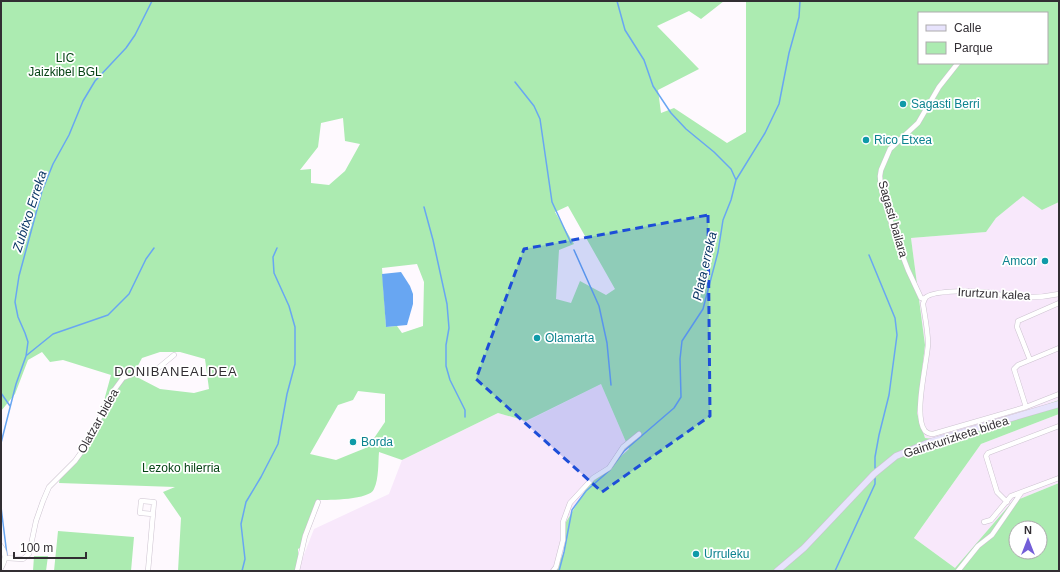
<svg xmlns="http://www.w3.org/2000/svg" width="1060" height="572" font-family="Helvetica,sans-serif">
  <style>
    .built { fill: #f8e8fb }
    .green { fill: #acebb1; fill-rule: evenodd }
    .water { fill: #68a6f2 }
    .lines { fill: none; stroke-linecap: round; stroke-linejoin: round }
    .stream { stroke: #68a6f2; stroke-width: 1.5 }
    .street-casing { stroke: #ccc2cf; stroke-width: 5.5 }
    .secondary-casing { stroke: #ccc2cf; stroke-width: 7 }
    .street { stroke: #fff; stroke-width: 4.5 }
    .secondary { stroke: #e7e3fc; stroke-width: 6 }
    .marked { fill: #1d4ed8; fill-opacity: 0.2; stroke: #1d4ed8; stroke-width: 3; stroke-dasharray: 8 5; stroke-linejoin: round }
    .culture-dot { fill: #0f9aa8; stroke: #fff; stroke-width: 1.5 }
    .labels { text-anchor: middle; stroke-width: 3.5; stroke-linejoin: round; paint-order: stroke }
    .park-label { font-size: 12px; fill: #064315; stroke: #fff }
    .culture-label { font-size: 12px; fill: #0d838f; stroke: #fff; text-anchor: start }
    .street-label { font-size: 12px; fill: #322e33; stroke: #fff }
    .water-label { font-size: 13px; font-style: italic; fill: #0a3665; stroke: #fff }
    .neighbourhood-label { font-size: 13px; letter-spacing: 1px; fill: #322e33; stroke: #fff }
  </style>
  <rect width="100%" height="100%" fill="#fef9fe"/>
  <path class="built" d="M 1023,195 L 1042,210 L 1059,202 L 1059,400 L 1034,409 L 934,439 L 925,438 L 917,413 L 925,345 L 911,238 L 985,232 L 996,218 Z
    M 601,384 L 629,449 L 588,486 L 566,522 L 564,553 L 555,570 L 299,571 L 298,570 L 314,529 L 389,494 L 402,460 L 498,413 L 527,421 Z
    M 1059,414 L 1059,483 L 1012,502 L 955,568 L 914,538 L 981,444 Z"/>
  <path class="green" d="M 1,1 L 724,1 L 701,19 L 689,11 L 657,26 L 699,69 L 658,90 L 661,113 L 674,108 L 727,143 L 746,132 L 746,1 L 1059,1 L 1059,202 L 1042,210 L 1023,196 L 996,218 L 986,232 L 911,238 L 925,345 L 917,413 L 925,438 L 934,439 L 1034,409 L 1059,400 L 1059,414 L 981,444 L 914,538 L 955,568 L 1012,502 L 1059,483 L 1059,571 L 553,571 L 564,553 L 566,522 L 588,486 L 629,449 L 601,384 L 526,421 L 498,413 L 402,460 L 379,452 C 378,463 379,478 374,489 C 370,500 329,500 318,500 L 301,547 L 298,549 L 298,554 L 299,556 L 295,571 L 178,571 L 181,518 L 163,492 L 175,487 L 59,483 L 60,477 L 74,461 L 99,419 L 111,375 L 63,360 L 50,362 L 42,352 L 28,360 L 15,394 L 1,411 ZM 919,13 L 1047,13 L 1047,63 L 919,63 ZM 343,118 L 345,141 L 360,144 L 345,171 L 329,185 L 311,183 L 311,169 L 300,170 L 318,147 L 321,123 ZM 568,206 L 615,289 L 606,295 L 580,281 L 571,303 L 556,299 L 559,250 L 574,244 L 555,212 ZM 417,264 L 424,282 L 423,326 L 402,333 L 397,326 L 386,327 L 382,268 ZM 160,352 L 180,352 L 205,359 L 209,389 L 194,393 L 160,389 L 133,375 L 142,358 ZM 358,391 L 385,394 L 385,422 L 368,447 L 336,460 L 310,454 L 338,405 L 353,400 ZM 1016,528 L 1040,528 L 1040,552 L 1016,552 Z
    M 58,531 L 134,537 L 131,571 L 54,571 Z
    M 34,556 L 48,556 L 46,571 L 33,571 Z"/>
  <path class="water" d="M 401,272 L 410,286 L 413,294 L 413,304 L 407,325 L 386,327 L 382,274 Z"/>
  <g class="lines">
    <path class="stream" d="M 617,1 L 625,30 L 644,60 L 653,86 L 671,113 L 686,129 L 714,152 L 731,169 L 736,180
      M 515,82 L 534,106 L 540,119 L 552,202 L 571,243
      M 424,207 L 433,240 L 447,304 L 449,328 L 446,345 L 446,366 L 450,380 L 465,410 L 465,417
      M 574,250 L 599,306 L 607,343 L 611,385
      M 869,255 L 895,318 L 897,335 L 889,395 L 879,435 L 875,457 L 875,468
      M 27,355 L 53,334 L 108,315 L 129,294 L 146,259 L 154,248
      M 1,393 L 10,406
      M 1,450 L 1,443 L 16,384 L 26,356 L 28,342 L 25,333 L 18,317 L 15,302 L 19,276 L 42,191 L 53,164 L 69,135 L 83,101 L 95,81 L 126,48 L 135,35 L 152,1
      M 612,467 L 624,451 L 674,408 L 681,397 L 680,359 L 682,341 L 703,309 L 718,252 L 723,220 L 731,200 L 736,180 L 765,133 L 779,104 L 789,53 L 799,17 L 800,1
      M 1,507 L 7,555
      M 242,571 L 245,559 L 241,524 L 246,502 L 261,477 L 278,444 L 287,394 L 295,364 L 295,327 L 289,306 L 274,273 L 273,257 L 277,248
      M 559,571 L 564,552 L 572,510 L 586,491 L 610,470
      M 835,571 L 875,484 L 875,478"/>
    <defs>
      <path id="street" d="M 1059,294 C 1045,297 1030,298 1016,297 C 1008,297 1000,294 992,293 C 979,291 934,289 925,298 C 925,299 923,303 923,304 C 925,317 928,331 928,344 C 927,363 913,416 925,431 C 927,433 930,434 933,434 L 1026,407 L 1059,394
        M 925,299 L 921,298 L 908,270 L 895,236 L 881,188 L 880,176 L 881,170 L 890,149 L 918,123 L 939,87 L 958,63
        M 1030,360 L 1017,327 L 1018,321 L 1059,303
        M 1026,407 L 1014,369 L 1018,365 L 1059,348
        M 1007,502 L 997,492 L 986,456 L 988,453 L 1059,426
        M 984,522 L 991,520 L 1011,496 L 1059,478
        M 1,546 C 6,553 6,560 1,568
        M 5,558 L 23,559 L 29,554 L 36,521 L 43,501 L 49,487 L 75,461 L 85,447 L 112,393 L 123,378 L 141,371 L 157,369 L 174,355
        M 148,571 L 154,502 L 141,501 L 140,513 L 153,514
        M 297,571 L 305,536 L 318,502
        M 553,571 L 556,567 L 563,540 L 563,522 L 570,503 L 593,478 L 609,468 L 623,447 L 639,434
        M 958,571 L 978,546 L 992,535 L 1021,493"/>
      <path id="secondary" d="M 777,571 L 804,548 L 874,474 L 896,456 L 930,442 L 1059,404"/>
    </defs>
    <use href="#street" class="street-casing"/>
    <use href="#secondary" class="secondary-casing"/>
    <use href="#street" class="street"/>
    <use href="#secondary" class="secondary"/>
  </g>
  <path class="marked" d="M 708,215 L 710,416 L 602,492 L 476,379 L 524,249 Z"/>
  <g class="culture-dot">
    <circle cx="903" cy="104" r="4"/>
    <circle cx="866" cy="140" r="4"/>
    <circle cx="1045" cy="261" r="4"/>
    <circle cx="537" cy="338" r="4"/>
    <circle cx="353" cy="442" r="4"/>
    <circle cx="696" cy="554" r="4"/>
  </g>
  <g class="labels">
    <g class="park-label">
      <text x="65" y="62">LIC<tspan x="65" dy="14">Jaizkibel BGL</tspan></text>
      <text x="181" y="472">Lezoko hilerria</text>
    </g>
    <g class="culture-label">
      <text x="911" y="108">Sagasti Berri</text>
      <text x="874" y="144">Rico Etxea</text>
      <text x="1037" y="265" text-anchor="end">Amcor</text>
      <text x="545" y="342">Olamarta</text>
      <text x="361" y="446">Borda</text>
      <text x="704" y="558">Urruleku</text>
    </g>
    <g class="street-label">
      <text transform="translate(893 219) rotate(74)" y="4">Sagasti bailara</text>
      <text transform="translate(994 294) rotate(3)" y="4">Irurtzun kalea</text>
      <text transform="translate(98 421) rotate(-61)" y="4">Olatzar bidea</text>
      <text transform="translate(956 437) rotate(-18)" y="4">Gaintxurizketa bidea</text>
    </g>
    <g class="water-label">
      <text transform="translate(29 211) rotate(-72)" y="5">Zubitxo Erreka</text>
      <text transform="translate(704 266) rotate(-77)" y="5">Plata erreka</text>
    </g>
    <g class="neighbourhood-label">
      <text x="176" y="376">DONIBANEALDEA</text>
    </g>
  </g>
  <rect width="1060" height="572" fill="none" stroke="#322e33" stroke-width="4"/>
  <rect x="918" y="12" width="130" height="52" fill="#ffffff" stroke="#adabad"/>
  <rect x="926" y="25" width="20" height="6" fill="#e7e3fc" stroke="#adabad"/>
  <text x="954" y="32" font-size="12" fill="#322e33">Calle</text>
  <rect x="926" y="42" width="20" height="12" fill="#acebb1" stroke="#adabad"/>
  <text x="954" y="52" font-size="12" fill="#322e33">Parque</text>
  <g transform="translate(1028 540)"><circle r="19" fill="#ffffff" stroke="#adabad"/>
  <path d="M0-3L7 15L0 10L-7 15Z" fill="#735ed8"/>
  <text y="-6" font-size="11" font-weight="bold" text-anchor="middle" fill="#322e33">N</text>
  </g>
  <path d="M14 552v6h72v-6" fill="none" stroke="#322e33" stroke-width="2"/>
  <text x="20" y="552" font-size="12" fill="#322e33" stroke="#ffffff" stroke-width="3" paint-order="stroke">100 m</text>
</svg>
